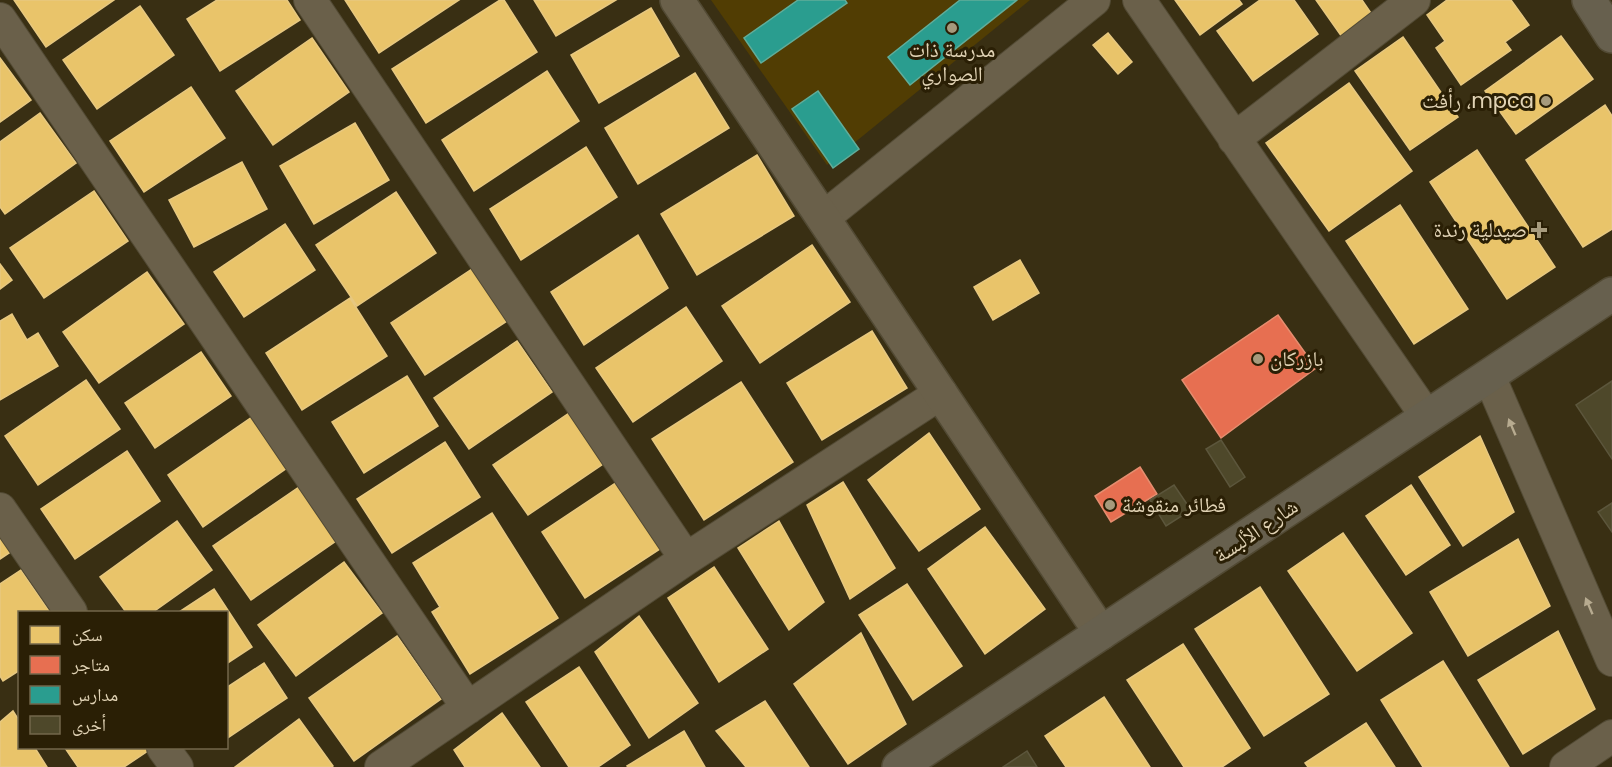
<svg xmlns="http://www.w3.org/2000/svg" width="1612" height="767" font-family="Poppins,'Noto Naskh Arabic',sans-serif">
  <style>
    .built { fill: #513d03 }
    .homes { fill: #e9c46a; stroke: #e7c880; stroke-width: 1.5 }
    .shops { fill: #e76f51; stroke: #e58d6f; stroke-width: 1.5 }
    .schools { fill: #2a9d8f; stroke: #61ad9a; stroke-width: 1.5 }
    .building { fill: #4e482a; stroke: #5c563c; stroke-width: 1.5 }
    .lines { fill: none; stroke-linecap: round; stroke-linejoin: round }
    .minor-casing { stroke: #524a34; stroke-width: 34 }
    .tertiary-casing { stroke: #524a34; stroke-width: 36 }
    .secondary-casing { stroke: #524a34; stroke-width: 36 }
    .minor { stroke: #6a604a; stroke-width: 32 }
    .tertiary { stroke: #6a604a; stroke-width: 33 }
    .secondary { stroke: #67604e; stroke-width: 33 }
    .oneway { fill: #b7ab90 }
    .poi-dot { fill: #a69a7c; stroke: #2a1f05; stroke-width: 2 }
    .labels { text-anchor: middle; stroke-width: 6; stroke-linejoin: round; paint-order: stroke }
    .poi-label { font-size: 21px; fill: #e1d3b5; stroke: #2a1f05; text-anchor: end }
    .street-label { font-size: 21px; fill: #e1d3b5; stroke: #2a1f05 }
  </style>
  <rect width="100%" height="100%" fill="#392f13"/>
  <path class="built" d="M 711,0 L 1030,0 L 827,165 Z"/>
  <path class="homes" d="M 14,0 L 114,0 L 46,47 Z
    M 217,0 L 287,0 L 300,20 L 220,71 L 187,19 Z
    M 345,0 L 459,0 L 379,53 Z
    M 500,0 L 504,0 L 537,52 L 426,123 L 392,69 Z
    M 534,0 L 616,0 L 556,36 Z
    M 1175,0 L 1239,0 L 1242,4 L 1200,35 Z
    M 1260,0 L 1294,0 L 1318,34 L 1253,81 L 1217,31 Z
    M 1316,0 L 1362,0 L 1373,16 L 1342,37 Z
    M 1447,0 L 1511,0 L 1529,25 L 1505,42 L 1511,50 L 1461,85 L 1436,48 L 1445,41 L 1427,15 Z
    M 140,6 L 174,55 L 97,109 L 63,60 Z
    M 651,8 L 679,56 L 599,103 L 571,55 Z
    M 1108,33 L 1132,62 L 1118,74 L 1093,45 Z
    M 1561,36 L 1593,79 L 1516,134 L 1485,91 Z
    M 1403,37 L 1458,117 L 1410,150 L 1355,71 Z
    M 312,38 L 349,92 L 273,145 L 236,91 Z
    M 0,58 L 31,100 L 0,122 Z
    M 547,71 L 579,121 L 474,191 L 442,140 Z
    M 695,73 L 729,128 L 638,184 L 605,128 Z
    M 1349,83 L 1412,171 L 1329,231 L 1266,143 Z
    M 191,87 L 225,138 L 144,192 L 110,141 Z
    M 1605,105 L 1612,116 L 1612,229 L 1583,247 L 1526,160 Z
    M 40,113 L 76,163 L 5,214 L 0,207 L 0,142 Z
    M 355,123 L 389,180 L 314,224 L 280,166 Z
    M 586,147 L 617,197 L 521,260 L 490,209 Z
    M 1477,150 L 1555,267 L 1507,299 L 1430,182 Z
    M 757,155 L 794,216 L 697,275 L 661,214 Z
    M 242,162 L 267,209 L 194,247 L 169,200 Z
    M 94,191 L 128,241 L 44,298 L 10,248 Z
    M 396,192 L 436,253 L 357,306 L 316,245 Z
    M 1400,205 L 1468,309 L 1414,344 L 1346,241 Z
    M 285,224 L 315,270 L 244,317 L 214,272 Z
    M 638,235 L 668,288 L 584,345 L 551,292 Z
    M 812,245 L 850,302 L 760,363 L 722,306 Z
    M 1020,260 L 1039,293 L 993,320 L 974,287 Z
    M 0,264 L 12,280 L 0,289 Z
    M 475,267 L 510,319 L 425,375 L 391,323 Z
    M 147,272 L 184,324 L 99,383 L 63,332 Z
    M 350,298 L 387,356 L 302,410 L 266,353 Z
    M 686,307 L 722,361 L 633,422 L 596,368 Z
    M 12,314 L 27,340 L 38,333 L 58,366 L 0,400 L 0,321 Z
    M 872,331 L 907,388 L 822,440 L 787,383 Z
    M 517,341 L 552,392 L 469,449 L 434,398 Z
    M 201,352 L 231,396 L 155,448 L 125,403 Z
    M 407,376 L 438,426 L 364,473 L 332,422 Z
    M 86,380 L 120,429 L 38,485 L 5,436 Z
    M 741,382 L 793,462 L 704,520 L 652,439 Z
    M 575,409 L 609,460 L 528,515 L 493,465 Z
    M 252,417 L 287,468 L 203,527 L 168,475 Z
    M 929,433 L 980,509 L 919,551 L 868,480 Z
    M 1480,436 L 1514,512 L 1463,546 L 1419,477 Z
    M 445,442 L 480,497 L 392,553 L 357,499 Z
    M 127,451 L 160,501 L 75,559 L 41,509 Z
    M 623,478 L 666,545 L 585,598 L 542,532 Z
    M 843,482 L 895,568 L 850,599 L 807,505 Z
    M 1411,485 L 1450,545 L 1406,575 L 1366,516 Z
    M 299,487 L 336,541 L 251,600 L 213,546 Z
    M 492,513 L 558,618 L 470,674 L 432,612 L 440,607 L 413,563 Z
    M 177,521 L 212,570 L 153,612 L 126,612 L 100,577 Z
    M 779,521 L 824,602 L 789,630 L 738,548 Z
    M 985,527 L 1045,609 L 985,654 L 928,569 Z
    M 0,528 L 15,549 L 0,559 Z
    M 1343,533 L 1412,633 L 1357,671 L 1288,571 Z
    M 1518,539 L 1550,606 L 1468,656 L 1430,592 Z
    M 344,562 L 382,613 L 296,676 L 258,625 Z
    M 714,567 L 768,649 L 719,682 L 668,598 Z
    M 21,570 L 50,612 L 20,612 L 20,670 L 3,681 L 0,676 L 0,584 Z
    M 907,584 L 962,666 L 913,700 L 859,615 Z
    M 1260,587 L 1329,694 L 1264,736 L 1195,629 Z
    M 214,589 L 252,647 L 226,664 L 226,612 L 179,612 Z
    M 639,616 L 698,703 L 649,738 L 595,652 Z
    M 1558,631 L 1595,709 L 1523,754 L 1478,680 Z
    M 861,633 L 906,724 L 848,764 L 794,684 Z
    M 397,636 L 441,699 L 354,761 L 309,698 Z
    M 1183,644 L 1250,748 L 1222,767 L 1184,767 L 1127,680 Z
    M 1443,661 L 1509,767 L 1423,767 L 1381,700 Z
    M 264,663 L 287,698 L 226,739 L 226,688 Z
    M 579,667 L 630,745 L 598,767 L 569,767 L 526,702 Z
    M 1104,697 L 1150,767 L 1066,767 L 1045,736 Z
    M 765,701 L 809,767 L 746,767 L 716,731 Z
    M 13,711 L 20,722 L 20,748 L 35,748 L 47,767 L 0,767 L 0,722 Z
    M 502,713 L 540,767 L 465,767 L 454,750 Z
    M 299,719 L 333,766 L 332,767 L 235,767 Z
    M 1366,723 L 1395,767 L 1308,767 L 1305,763 Z
    M 684,731 L 705,767 L 628,767 L 627,766 Z
    M 65,748 L 150,748 L 151,749 L 124,767 L 78,767 Z"/>
  <path class="shops" d="M 1278,315 L 1316,368 L 1221,438 L 1182,380 Z
    M 1140,467 L 1157,494 L 1111,522 L 1095,496 Z"/>
  <path class="schools" d="M 798,0 L 845,0 L 847,3 L 761,63 L 744,38 Z
    M 960,0 L 1017,0 L 910,85 L 888,57 Z
    M 818,91 L 859,149 L 833,168 L 792,109 Z"/>
  <path class="building" d="M 1612,381 L 1612,459 L 1576,405 Z
    M 1221,440 L 1245,477 L 1230,487 L 1206,449 Z
    M 1174,485 L 1191,510 L 1166,526 L 1150,500 Z
    M 1612,503 L 1612,532 L 1598,512 Z
    M 1027,751 L 1037,767 L 1003,767 Z"/>
  <g class="lines">
    <defs>
      <path id="minor" d="M 310,0 L 686,559
        M 1139,0 L 1427,417
        M 0,19 L 468,708
        M 1234,139 L 1414,0
        M 823,218 L 1094,0
        M 1489,376 L 1612,660
        M 0,509 L 71,612
        M 163,748 L 177,767
        M 381,767 L 686,559 L 941,393
        M 1566,767 L 1612,736"/>
      <path id="tertiary" d="M 677,0 L 1101,633"/>
      <path id="secondary" d="M 1589,0 L 1612,36
        M 899,767 L 1612,294"/>
    </defs>
    <use href="#minor" class="minor-casing"/>
    <use href="#tertiary" class="tertiary-casing"/>
    <use href="#secondary" class="secondary-casing"/>
    <use href="#minor" class="minor"/>
    <use href="#tertiary" class="tertiary"/>
    <use href="#secondary" class="secondary"/>
  </g>
  <defs><path id="oneway-solid" d="M-6-.8H1V-3.2L6.5 0L1 3.2V.8H-6Z" transform="scale(1.5)"/></defs>
  <g class="oneway">
    <use href="#oneway-solid" transform="translate(1512 427) rotate(-113)"/>
    <use href="#oneway-solid" transform="translate(1589 606) rotate(-113)"/>
  </g>
  <g class="poi-dot">
    <circle cx="952" cy="28" r="6"/>
    <circle cx="1546" cy="101" r="6"/>
    <path d="M1536 221h6v6h6v6h-6v6h-6v-6h-6v-6h6z"/>
    <circle cx="1258" cy="359" r="6"/>
    <circle cx="1110" cy="505" r="6"/>
  </g>
  <g class="labels">
    <g class="poi-label">
      <text x="952" y="57" text-anchor="middle">مدرسة ذات<tspan x="952" dy="24">الصواري</tspan></text>
      <text x="1534" y="108">رأفت ،mpca</text>
      <text x="1527" y="237">صيدلية رندة</text>
      <text x="1270" y="366" text-anchor="start">بازركان</text>
      <text x="1122" y="512" text-anchor="start">فطائر منقوشة</text>
    </g>
    <g class="street-label">
      <text transform="translate(1256 531) rotate(-34)" y="7">شارع الألبسة</text>
    </g>
  </g>
  <rect x="18" y="611" width="210" height="138" fill="#2a1f05" stroke="#73674b" stroke-width="1.5"/>
  <rect x="30" y="626" width="30" height="18" fill="#e9c46a" stroke="#73674b" stroke-width="1.5"/>
  <text x="72" y="641" font-size="18" fill="#e1d3b5">سكن</text>
  <rect x="30" y="656" width="30" height="18" fill="#e76f51" stroke="#73674b" stroke-width="1.5"/>
  <text x="72" y="671" font-size="18" fill="#e1d3b5">متاجر</text>
  <rect x="30" y="686" width="30" height="18" fill="#2a9d8f" stroke="#73674b" stroke-width="1.5"/>
  <text x="72" y="701" font-size="18" fill="#e1d3b5">مدارس</text>
  <rect x="30" y="716" width="30" height="18" fill="#4e482a" stroke="#73674b" stroke-width="1.5"/>
  <text x="72" y="731" font-size="18" fill="#e1d3b5">أخرى</text>
</svg>
